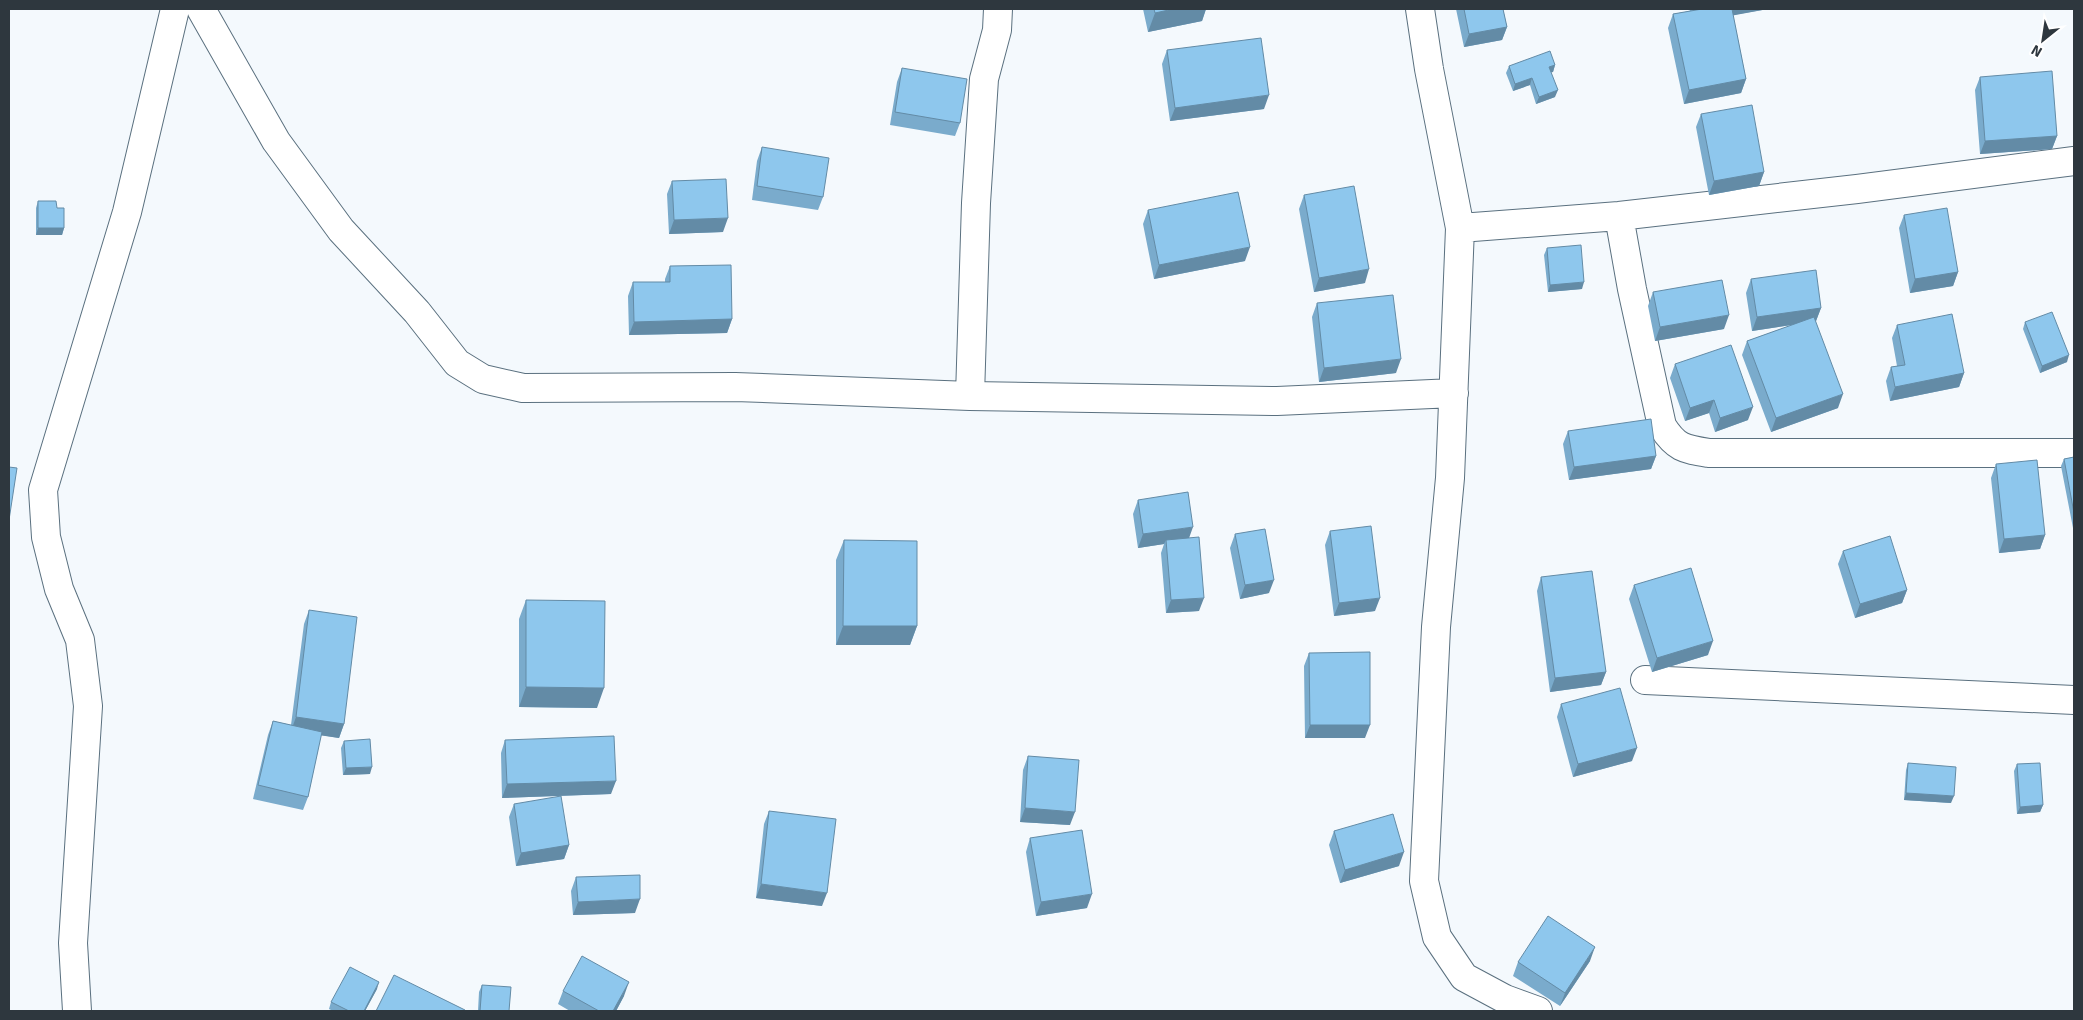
<svg xmlns="http://www.w3.org/2000/svg" width="2083" height="1020" font-family="Signika,sans-serif">
  <style>
    .lines { fill: none; stroke-linecap: round; stroke-linejoin: round }
    .minor-casing { stroke: #5a707f; stroke-width: 30 }
    .minor { stroke: #fff; stroke-width: 28 }
    .wall { fill: #7aabcc }
    .shaded-wall { fill: #638ba6 }
    .building { fill: #8ec7ed; stroke: #638ba6 }
  </style>
  <rect width="100%" height="100%" fill="#f4f9fd"/>
  <g class="lines">
    <defs>
      <path id="minor" d="M 201,9 L 276,141 L 341,230 L 417,312 L 457,363 L 483,379 L 523,388 L 735,387 L 970,396 L 1277,401 L 1454,393
        M 1420,9 L 1429,69 L 1460,228 L 1450,478 L 1436,627 L 1424,881 L 1437,937 L 1464,977 L 1505,999 L 1538,1011
        M 1619,216 L 1632,289 L 1662,426 C 1676,448 1684,449 1709,453 L 2074,453
        M 1460,228 L 1619,216 L 1857,189 L 2074,161
        M 970,396 L 976,203 L 984,79 L 997,30 L 998,9
        M 1645,680 L 2074,700
        M 77,1011 L 73,943 L 88,706 L 80,640 L 59,589 L 46,537 L 43,490 L 127,212 L 175,9"/>
    </defs>
    <use href="#minor" class="minor-casing"/>
    <use href="#minor" class="minor"/>
  </g>
  <path class="wall" d="M 1143,9 L 1206,9 L 1202,21 L 1148,32 Z
    M 1456,9 L 1503,9 L 1507,27 L 1502,40 L 1464,47 Z
    M 1689,9 L 1768,9 L 1733,15 L 1746,79 L 1741,93 L 1684,104 L 1668,28 L 1673,14 L 1690,11 Z
    M 1167,50 L 1264,109 L 1170,121 L 1162,64 Z
    M 1555,65 L 1553,72 L 1551,72 L 1555,97 L 1536,104 L 1530,85 L 1513,91 L 1506,73 L 1509,66 Z
    M 902,68 L 960,123 L 955,136 L 890,125 L 897,82 Z
    M 1980,77 L 2057,136 L 2052,149 L 1980,154 L 1975,90 Z
    M 1701,114 L 1764,172 L 1759,186 L 1709,195 L 1696,127 Z
    M 762,147 L 823,197 L 818,210 L 752,200 L 757,161 Z
    M 672,181 L 723,232 L 669,234 L 667,194 Z
    M 1304,195 L 1365,283 L 1314,292 L 1299,209 Z
    M 38,201 L 57,208 L 64,228 L 62,235 L 36,235 L 36,208 Z
    M 1148,210 L 1245,261 L 1154,279 L 1143,224 Z
    M 1904,215 L 1958,272 L 1953,286 L 1910,293 L 1899,228 Z
    M 1547,248 L 1582,289 L 1548,292 L 1544,255 Z
    M 670,266 L 732,319 L 727,333 L 629,335 L 628,296 L 633,282 L 665,282 L 665,279 Z
    M 1751,279 L 1821,308 L 1816,321 L 1815,322 L 1838,408 L 1771,432 L 1742,355 L 1747,341 L 1792,325 L 1752,331 L 1746,293 Z
    M 1653,292 L 1724,329 L 1655,341 L 1648,306 Z
    M 1317,303 L 1396,373 L 1319,382 L 1312,317 Z
    M 2025,322 L 2067,362 L 2040,373 L 2023,329 Z
    M 1897,325 L 1964,373 L 1959,387 L 1890,401 L 1886,381 L 1891,367 L 1897,366 L 1892,338 Z
    M 1675,364 L 1748,420 L 1715,432 L 1709,413 L 1685,421 L 1670,378 Z
    M 1568,431 L 1656,456 L 1651,469 L 1569,480 L 1563,444 Z
    M 2074,457 L 2074,527 L 2073,528 L 2061,466 L 2064,459 Z
    M 1996,464 L 2045,535 L 2040,549 L 1999,553 L 1991,478 Z
    M 1138,500 L 1189,538 L 1199,611 L 1166,613 L 1161,553 L 1164,544 L 1138,548 L 1133,514 Z
    M 1330,531 L 1375,611 L 1334,616 L 1325,545 Z
    M 1235,534 L 1269,593 L 1240,599 L 1230,548 Z
    M 844,540 L 917,626 L 910,645 L 836,645 L 836,560 Z
    M 1843,551 L 1907,590 L 1902,603 L 1855,618 L 1838,564 Z
    M 1541,577 L 1606,672 L 1601,685 L 1550,692 L 1537,591 Z
    M 1634,585 L 1708,655 L 1652,672 L 1629,599 Z
    M 526,600 L 597,708 L 519,707 L 519,619 Z
    M 309,610 L 344,724 L 339,738 L 321,735 L 308,797 L 303,810 L 253,799 L 268,735 L 273,721 L 291,725 L 304,624 Z
    M 1309,653 L 1365,738 L 1305,738 L 1304,666 Z
    M 1561,704 L 1632,761 L 1573,777 L 1557,717 Z
    M 505,740 L 611,794 L 502,798 L 501,753 Z
    M 344,741 L 370,774 L 343,775 L 341,748 Z
    M 1028,756 L 1070,825 L 1020,822 L 1023,770 Z
    M 1908,763 L 1951,803 L 1904,800 L 1906,770 Z
    M 2017,764 L 2043,805 L 2040,812 L 2017,814 L 2014,771 Z
    M 514,804 L 569,845 L 564,859 L 516,866 L 509,817 Z
    M 769,811 L 822,906 L 756,898 L 764,824 Z
    M 1334,831 L 1399,866 L 1340,883 L 1329,845 Z
    M 1030,838 L 1087,908 L 1036,916 L 1026,852 Z
    M 576,877 L 635,913 L 573,915 L 571,891 Z
    M 1590,961 L 1560,1006 L 1513,976 L 1518,962 Z
    M 482,985 L 509,1011 L 478,1011 L 479,992 Z
    M 377,989 L 365,1011 L 333,1011 L 329,1009 L 331,1002 Z
    M 563,991 L 624,996 L 616,1011 L 570,1011 L 558,1004 Z"/>
  <path class="shaded-wall" d="M 1173,9 L 1206,9 L 1202,21 L 1148,32 L 1155,13 Z
    M 1697,9 L 1768,9 L 1692,23 Z
    M 1507,27 L 1502,40 L 1464,47 L 1469,34 Z
    M 1555,65 L 1553,72 L 1546,74 L 1549,67 Z
    M 1532,78 L 1530,85 L 1513,91 L 1515,84 Z
    M 1746,79 L 1741,93 L 1684,104 L 1689,90 Z
    M 1558,90 L 1555,97 L 1536,104 L 1539,97 Z
    M 1269,95 L 1264,109 L 1170,121 L 1175,108 Z
    M 2057,136 L 2052,149 L 1980,154 L 1985,141 Z
    M 1764,172 L 1759,186 L 1709,195 L 1714,181 Z
    M 728,218 L 723,232 L 669,234 L 674,220 Z
    M 38,228 L 64,228 L 62,235 L 36,235 Z
    M 1250,247 L 1245,261 L 1154,279 L 1159,265 Z
    M 1369,269 L 1365,283 L 1314,292 L 1319,278 Z
    M 1958,272 L 1953,286 L 1910,293 L 1915,279 Z
    M 1584,282 L 1582,289 L 1548,292 L 1550,285 Z
    M 1821,308 L 1816,321 L 1752,331 L 1757,317 Z
    M 1729,315 L 1724,329 L 1655,341 L 1660,327 Z
    M 732,319 L 727,333 L 629,335 L 634,322 Z
    M 2069,355 L 2067,362 L 2040,373 L 2042,366 Z
    M 1401,359 L 1396,373 L 1319,382 L 1324,368 Z
    M 1964,373 L 1959,387 L 1890,401 L 1895,387 Z
    M 1843,394 L 1838,408 L 1771,432 L 1776,418 Z
    M 1714,400 L 1709,413 L 1685,421 L 1690,408 Z
    M 1753,407 L 1748,420 L 1715,432 L 1720,418 Z
    M 1656,456 L 1651,469 L 1569,480 L 1574,467 Z
    M 1193,527 L 1188,541 L 1166,540 L 1164,544 L 1138,548 L 1143,534 Z
    M 2045,535 L 2040,549 L 1999,553 L 2004,539 Z
    M 1274,580 L 1269,593 L 1240,599 L 1245,585 Z
    M 1907,590 L 1902,603 L 1855,618 L 1860,604 Z
    M 1204,598 L 1199,611 L 1166,613 L 1171,600 Z
    M 1380,598 L 1375,611 L 1334,616 L 1339,603 Z
    M 843,626 L 917,626 L 910,645 L 836,645 Z
    M 1713,641 L 1708,655 L 1652,672 L 1657,658 Z
    M 1606,672 L 1601,685 L 1550,692 L 1555,678 Z
    M 526,687 L 604,688 L 597,708 L 519,707 Z
    M 296,717 L 344,724 L 339,738 L 291,731 Z
    M 1310,725 L 1370,725 L 1365,738 L 1305,738 Z
    M 1637,748 L 1632,761 L 1573,777 L 1578,764 Z
    M 372,767 L 370,774 L 343,775 L 346,768 Z
    M 616,781 L 611,794 L 502,798 L 507,784 Z
    M 1906,793 L 1954,796 L 1951,803 L 1904,800 Z
    M 2043,805 L 2040,812 L 2017,814 L 2020,807 Z
    M 1025,808 L 1075,812 L 1070,825 L 1020,822 Z
    M 569,845 L 564,859 L 516,866 L 521,853 Z
    M 1404,852 L 1399,866 L 1340,883 L 1345,870 Z
    M 761,884 L 827,893 L 822,906 L 756,898 Z
    M 1092,894 L 1087,908 L 1036,916 L 1041,902 Z
    M 640,899 L 635,913 L 573,915 L 578,902 Z
    M 1595,947 L 1590,961 L 1560,1006 L 1565,993 Z
    M 379,982 L 377,989 L 365,1011 L 364,1011 Z
    M 629,982 L 624,996 L 616,1011 L 613,1011 Z"/>
  <path class="building" d="M 1154,9 L 1173,9 L 1155,13 Z
    M 1464,9 L 1503,9 L 1507,27 L 1469,34 Z
    M 1702,9 L 1732,9 L 1746,79 L 1689,90 L 1673,14 Z
    M 1261,38 L 1269,95 L 1175,108 L 1167,50 Z
    M 1550,51 L 1555,65 L 1549,67 L 1558,90 L 1539,97 L 1532,78 L 1515,84 L 1509,66 Z
    M 902,68 L 967,79 L 960,123 L 895,112 Z
    M 2052,71 L 2057,136 L 1985,141 L 1980,77 Z
    M 1752,105 L 1764,172 L 1714,181 L 1701,114 Z
    M 762,147 L 829,158 L 823,197 L 757,186 Z
    M 726,179 L 728,218 L 674,220 L 672,181 Z
    M 1354,186 L 1369,269 L 1319,278 L 1304,195 Z
    M 1238,192 L 1250,247 L 1159,265 L 1148,210 Z
    M 38,201 L 56,201 L 57,208 L 64,208 L 64,228 L 38,228 Z
    M 1947,208 L 1958,272 L 1915,279 L 1904,215 Z
    M 1581,245 L 1584,282 L 1550,285 L 1547,248 Z
    M 731,265 L 732,319 L 634,322 L 633,282 L 670,282 L 670,266 Z
    M 1816,270 L 1821,308 L 1757,317 L 1751,279 Z
    M 1722,280 L 1729,315 L 1660,327 L 1653,292 Z
    M 1393,295 L 1401,359 L 1324,368 L 1317,303 Z
    M 2052,312 L 2069,355 L 2042,366 L 2025,322 Z
    M 1952,314 L 1964,373 L 1895,387 L 1891,367 L 1905,365 L 1897,325 Z
    M 1814,317 L 1843,394 L 1776,418 L 1747,341 Z
    M 1731,345 L 1753,407 L 1720,418 L 1714,400 L 1690,408 L 1675,364 Z
    M 1651,419 L 1656,456 L 1574,467 L 1568,431 Z
    M 2074,457 L 2074,513 L 2064,459 Z
    M 2037,460 L 2045,535 L 2004,539 L 1996,464 Z
    M 9,467 L 17,468 L 9,520 Z
    M 1188,492 L 1193,527 L 1143,534 L 1138,500 Z
    M 1371,526 L 1380,598 L 1339,603 L 1330,531 Z
    M 1265,529 L 1274,580 L 1245,585 L 1235,534 Z
    M 1890,536 L 1907,590 L 1860,604 L 1843,551 Z
    M 1199,537 L 1204,598 L 1171,600 L 1166,540 Z
    M 844,540 L 917,541 L 917,626 L 843,626 Z
    M 1691,568 L 1713,641 L 1657,658 L 1634,585 Z
    M 1592,571 L 1606,672 L 1555,678 L 1541,577 Z
    M 526,600 L 605,601 L 604,688 L 526,687 Z
    M 309,610 L 357,617 L 344,724 L 296,717 Z
    M 1370,652 L 1370,725 L 1310,725 L 1309,653 Z
    M 1620,688 L 1637,748 L 1578,764 L 1561,704 Z
    M 273,721 L 322,732 L 308,797 L 258,785 Z
    M 614,736 L 616,781 L 507,784 L 505,740 Z
    M 370,739 L 372,767 L 346,768 L 344,741 Z
    M 1028,756 L 1079,760 L 1075,812 L 1025,808 Z
    M 1908,763 L 1956,767 L 1954,796 L 1906,793 Z
    M 2040,763 L 2043,805 L 2020,807 L 2017,764 Z
    M 561,796 L 569,845 L 521,853 L 514,804 Z
    M 769,811 L 836,819 L 827,893 L 761,884 Z
    M 1393,814 L 1404,852 L 1345,870 L 1334,831 Z
    M 1082,830 L 1092,894 L 1041,902 L 1030,838 Z
    M 640,875 L 640,899 L 578,902 L 576,877 Z
    M 1548,916 L 1595,947 L 1565,993 L 1518,962 Z
    M 582,956 L 629,982 L 613,1011 L 599,1011 L 563,991 Z
    M 350,967 L 379,982 L 364,1011 L 349,1011 L 331,1002 Z
    M 394,975 L 465,1010 L 464,1011 L 376,1011 Z
    M 482,985 L 511,987 L 509,1011 L 480,1011 Z"/>
  <rect width="2083" height="1020" fill="none" stroke="#2e373e" stroke-width="20"/>
  <g transform="translate(2043 40) rotate(210)" stroke="#ffffff" stroke-width="4" paint-order="stroke">
  <path d="M0-4L9 19L0 12L-9 19Z" fill="#2e373e"/>
  <text y="-8" font-size="14" font-weight="bold" text-anchor="middle" fill="#2e373e">N</text>
  </g>
</svg>
